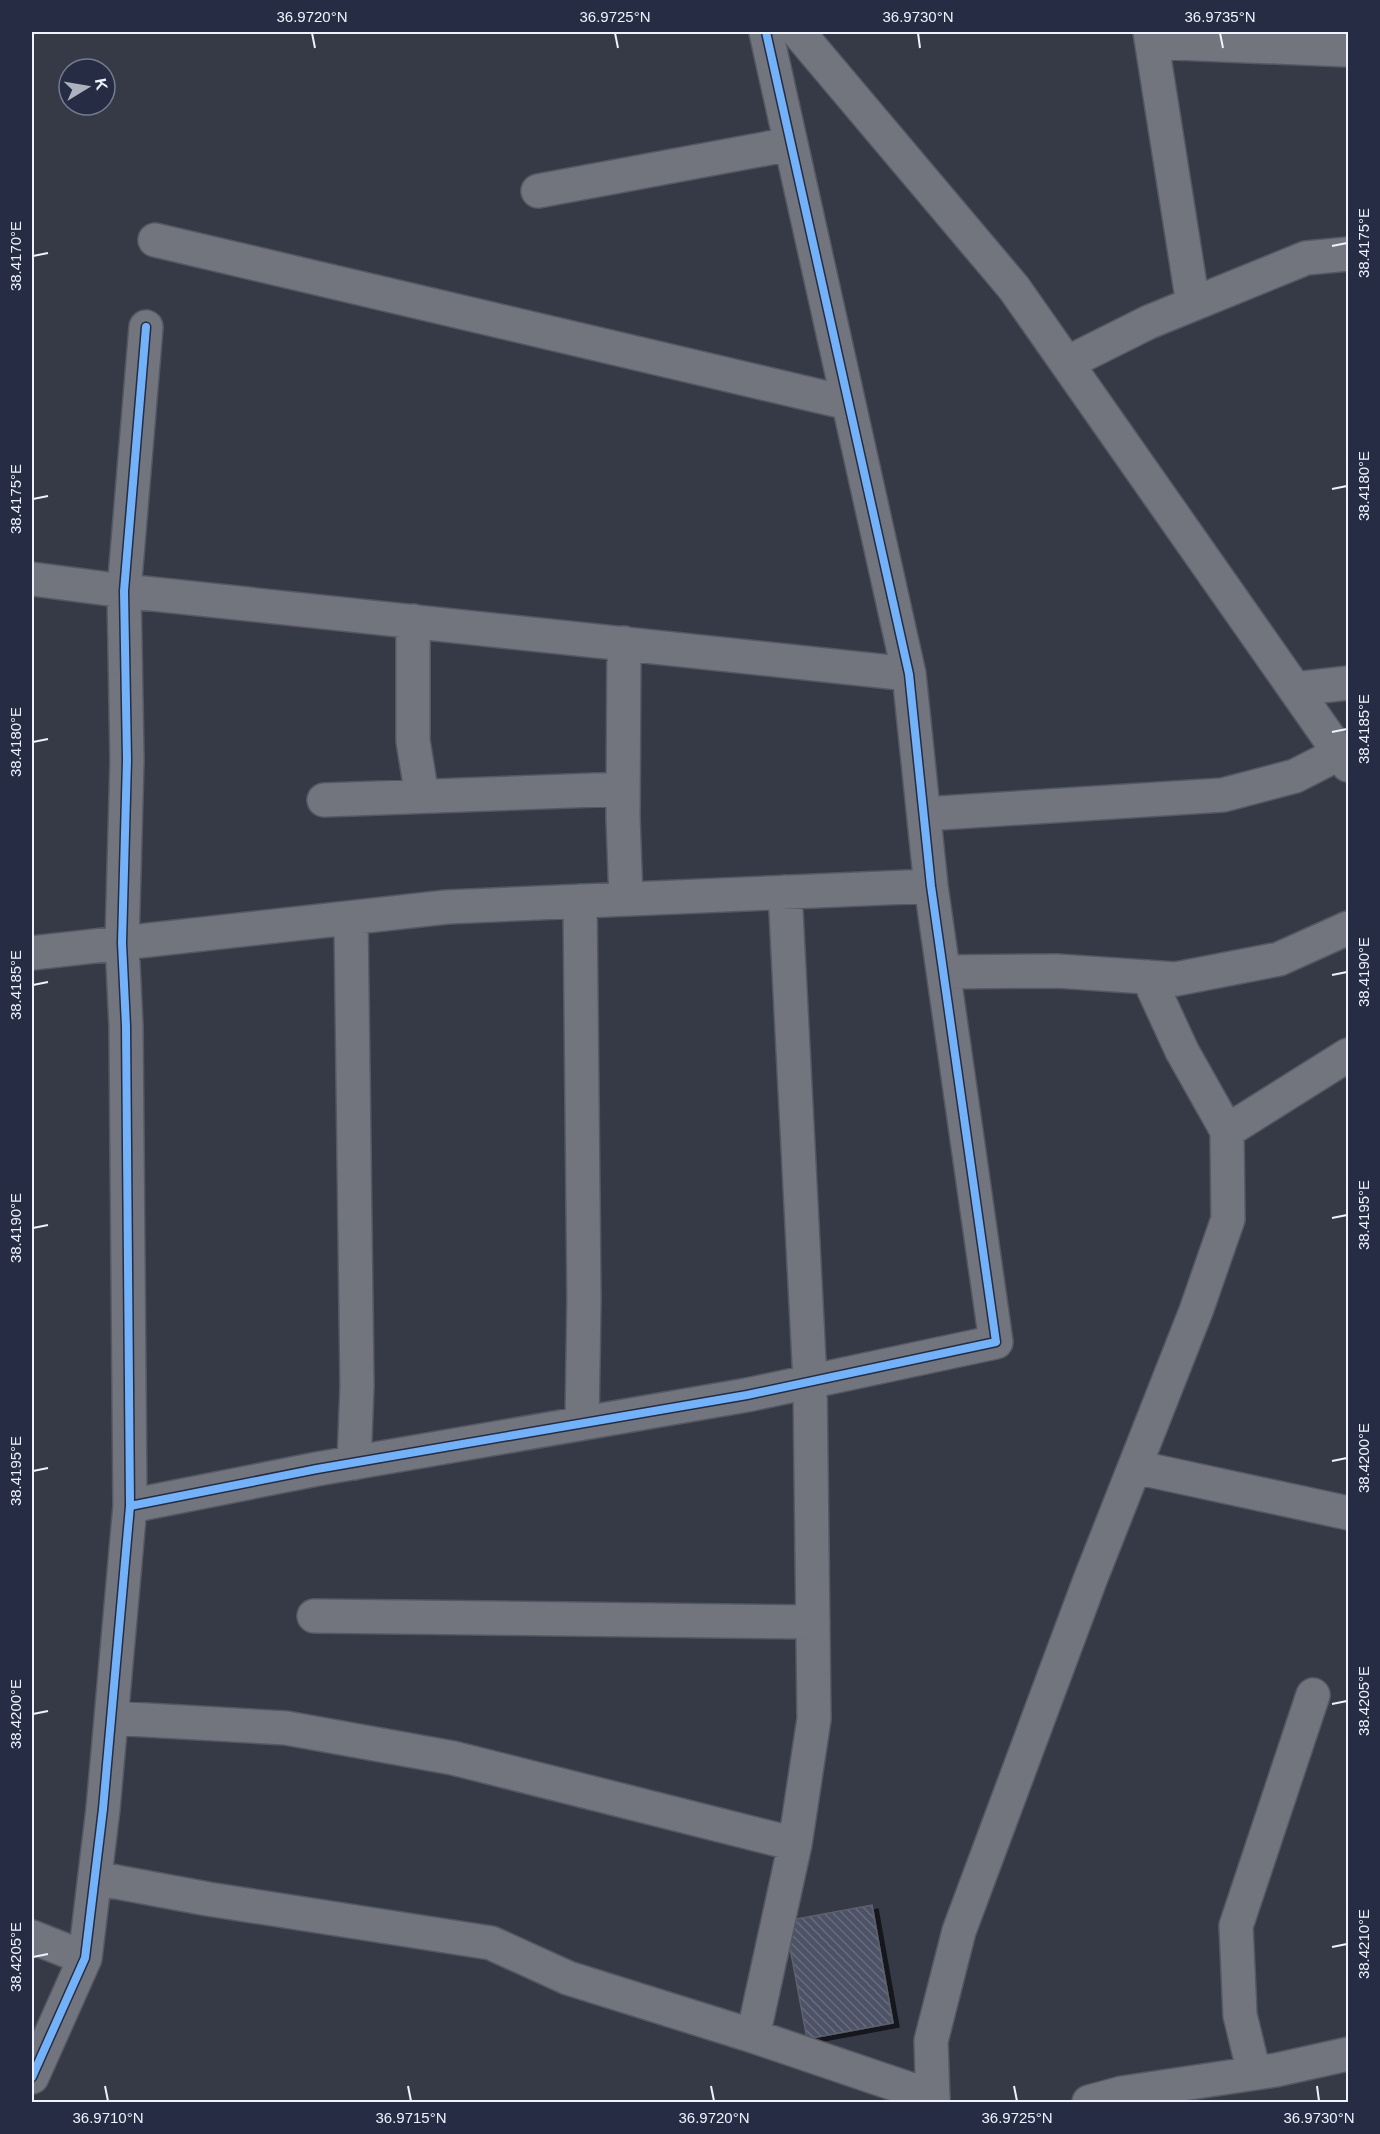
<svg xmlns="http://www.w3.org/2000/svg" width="1380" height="2134" font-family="Arial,sans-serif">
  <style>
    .building { fill: url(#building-back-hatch); stroke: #5e616c; stroke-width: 1.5; filter: url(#shadow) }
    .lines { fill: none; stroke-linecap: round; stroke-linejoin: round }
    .minor-casing { stroke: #555863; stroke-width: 36 }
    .tertiary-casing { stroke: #555863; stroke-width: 36 }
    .minor { stroke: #72757e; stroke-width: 33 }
    .tertiary { stroke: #72757e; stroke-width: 33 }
    .cycleway-casing { stroke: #252c43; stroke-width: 11 }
    .cycleway { stroke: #73b2f8; stroke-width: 8 }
    .ticks { fill: none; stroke: #edf2fe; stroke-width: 2 }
    .neatline { fill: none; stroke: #edf2fe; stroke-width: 2 }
    .ticks-label { font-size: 15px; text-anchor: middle; fill: #edf2fe }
  </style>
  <defs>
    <pattern id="building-back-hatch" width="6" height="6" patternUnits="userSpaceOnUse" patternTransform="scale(1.5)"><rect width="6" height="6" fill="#4e5366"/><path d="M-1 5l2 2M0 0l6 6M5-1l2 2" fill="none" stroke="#686c7d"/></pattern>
    <filter id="shadow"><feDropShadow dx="6" dy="4" stdDeviation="0" flood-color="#0009"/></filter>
  </defs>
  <rect width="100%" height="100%" fill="#363a47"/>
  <path class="building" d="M 872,1905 L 893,2023 L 807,2039 L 785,1921 Z"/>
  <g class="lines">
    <defs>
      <path id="minor" d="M 1150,32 L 1193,304
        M 1152,42 L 1348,50
        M 538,191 L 791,144
        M 155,240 L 848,403
        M 1067,363 L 1149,322 L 1306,258 L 1348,254
        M 32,579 L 124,591 L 909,674
        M 413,621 L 413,741 L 422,796
        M 624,643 L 623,818 L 626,899
        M 1295,689 L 1348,683
        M 324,800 L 623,789
        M 924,814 L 1223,795 L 1295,776 L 1340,753
        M 580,901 L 584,1300 L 582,1423
        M 351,918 L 357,1386 L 354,1463
        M 32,953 L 447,907 L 931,886
        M 944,972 L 1057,971 L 1176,979 L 1279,959 L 1348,928
        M 1227,1131 L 1348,1055
        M 1135,1467 L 1348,1513
        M 130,1506 L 317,1469 L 747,1395 L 996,1342 L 931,886 L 909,674 L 766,32
        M 314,1616 L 813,1622
        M 111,1718 L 286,1728 L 453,1758 L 795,1844
        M 95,1878 L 208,1899 L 491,1943 L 568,1978 L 753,2036 L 933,2097
        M 32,1937 L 85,1958
        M 753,2036 L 795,1844 L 814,1719 L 810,1381 L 785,892
        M 1254,2073 L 1240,2015 L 1236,1926 L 1313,1695
        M 32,2077 L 85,1958 L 103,1809 L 130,1506 L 126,1026 L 122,943 L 127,760 L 124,591 L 146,327
        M 933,2102 L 931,2041 L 959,1931 L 1090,1580 L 1196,1311 L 1228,1219 L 1227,1131 L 1182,1051 L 1148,977
        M 1089,2102 L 1122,2093 L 1276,2070 L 1348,2054"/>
      <path id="tertiary" d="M 798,32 L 1014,288 L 1348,765"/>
    </defs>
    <use href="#minor" class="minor-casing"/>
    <use href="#tertiary" class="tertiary-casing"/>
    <use href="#minor" class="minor"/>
    <use href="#tertiary" class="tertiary"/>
    <defs>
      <path id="cycleway" d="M 130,1506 L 317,1469 L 747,1395 L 996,1342 L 931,886 L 909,674 L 766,32
        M 32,2077 L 85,1958 L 103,1809 L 130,1506 L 126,1026 L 122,943 L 127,760 L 124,591 L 146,327"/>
    </defs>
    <use href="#cycleway" class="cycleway-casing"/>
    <use href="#cycleway" class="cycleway"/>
  </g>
  <path class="ticks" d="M 312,33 L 315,48M 615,33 L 618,48M 918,33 L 920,48M 1220,33 L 1223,48M 1332,246 L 1347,243M 33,256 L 48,253M 1332,489 L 1347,486M 33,499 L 48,496M 1332,732 L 1347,729M 33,742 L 48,739M 1332,975 L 1347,972M 33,985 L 48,982M 1332,1218 L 1347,1215M 33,1228 L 48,1225M 1332,1461 L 1347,1458M 33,1471 L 48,1468M 1332,1704 L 1347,1701M 33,1714 L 48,1711M 1332,1947 L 1347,1944M 33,1957 L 48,1954M 105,2086 L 108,2101M 408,2086 L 411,2101M 711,2086 L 714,2101M 1014,2086 L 1017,2101M 1317,2086 L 1319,2101"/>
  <rect width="1380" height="2134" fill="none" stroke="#252c43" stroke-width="66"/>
  <g transform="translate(87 87) rotate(79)"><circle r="28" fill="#252c43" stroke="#757b8e" stroke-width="1.5"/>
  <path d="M0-4.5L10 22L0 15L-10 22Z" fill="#adb2be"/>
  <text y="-9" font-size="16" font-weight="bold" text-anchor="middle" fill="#edf2fe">K</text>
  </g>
  <rect x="33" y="33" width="1314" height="2068" class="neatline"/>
  <g class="ticks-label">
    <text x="312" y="22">36.9720°N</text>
    <text x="615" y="22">36.9725°N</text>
    <text x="918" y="22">36.9730°N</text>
    <text x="1220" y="22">36.9735°N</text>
    <text transform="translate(1364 243) rotate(-90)" y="5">38.4175°E</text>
    <text transform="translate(16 256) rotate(-90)" y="5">38.4170°E</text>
    <text transform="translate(1364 486) rotate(-90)" y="5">38.4180°E</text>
    <text transform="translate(16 499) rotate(-90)" y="5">38.4175°E</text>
    <text transform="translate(1364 729) rotate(-90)" y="5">38.4185°E</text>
    <text transform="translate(16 742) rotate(-90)" y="5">38.4180°E</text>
    <text transform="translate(1364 972) rotate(-90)" y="5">38.4190°E</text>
    <text transform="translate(16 985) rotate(-90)" y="5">38.4185°E</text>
    <text transform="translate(1364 1215) rotate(-90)" y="5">38.4195°E</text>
    <text transform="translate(16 1228) rotate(-90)" y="5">38.4190°E</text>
    <text transform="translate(1364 1458) rotate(-90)" y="5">38.4200°E</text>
    <text transform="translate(16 1471) rotate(-90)" y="5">38.4195°E</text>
    <text transform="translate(1364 1701) rotate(-90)" y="5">38.4205°E</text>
    <text transform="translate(16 1714) rotate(-90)" y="5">38.4200°E</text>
    <text transform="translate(1364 1944) rotate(-90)" y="5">38.4210°E</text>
    <text transform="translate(16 1957) rotate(-90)" y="5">38.4205°E</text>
    <text x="108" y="2123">36.9710°N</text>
    <text x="411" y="2123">36.9715°N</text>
    <text x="714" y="2123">36.9720°N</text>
    <text x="1017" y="2123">36.9725°N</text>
    <text x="1319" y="2123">36.9730°N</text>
  </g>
</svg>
